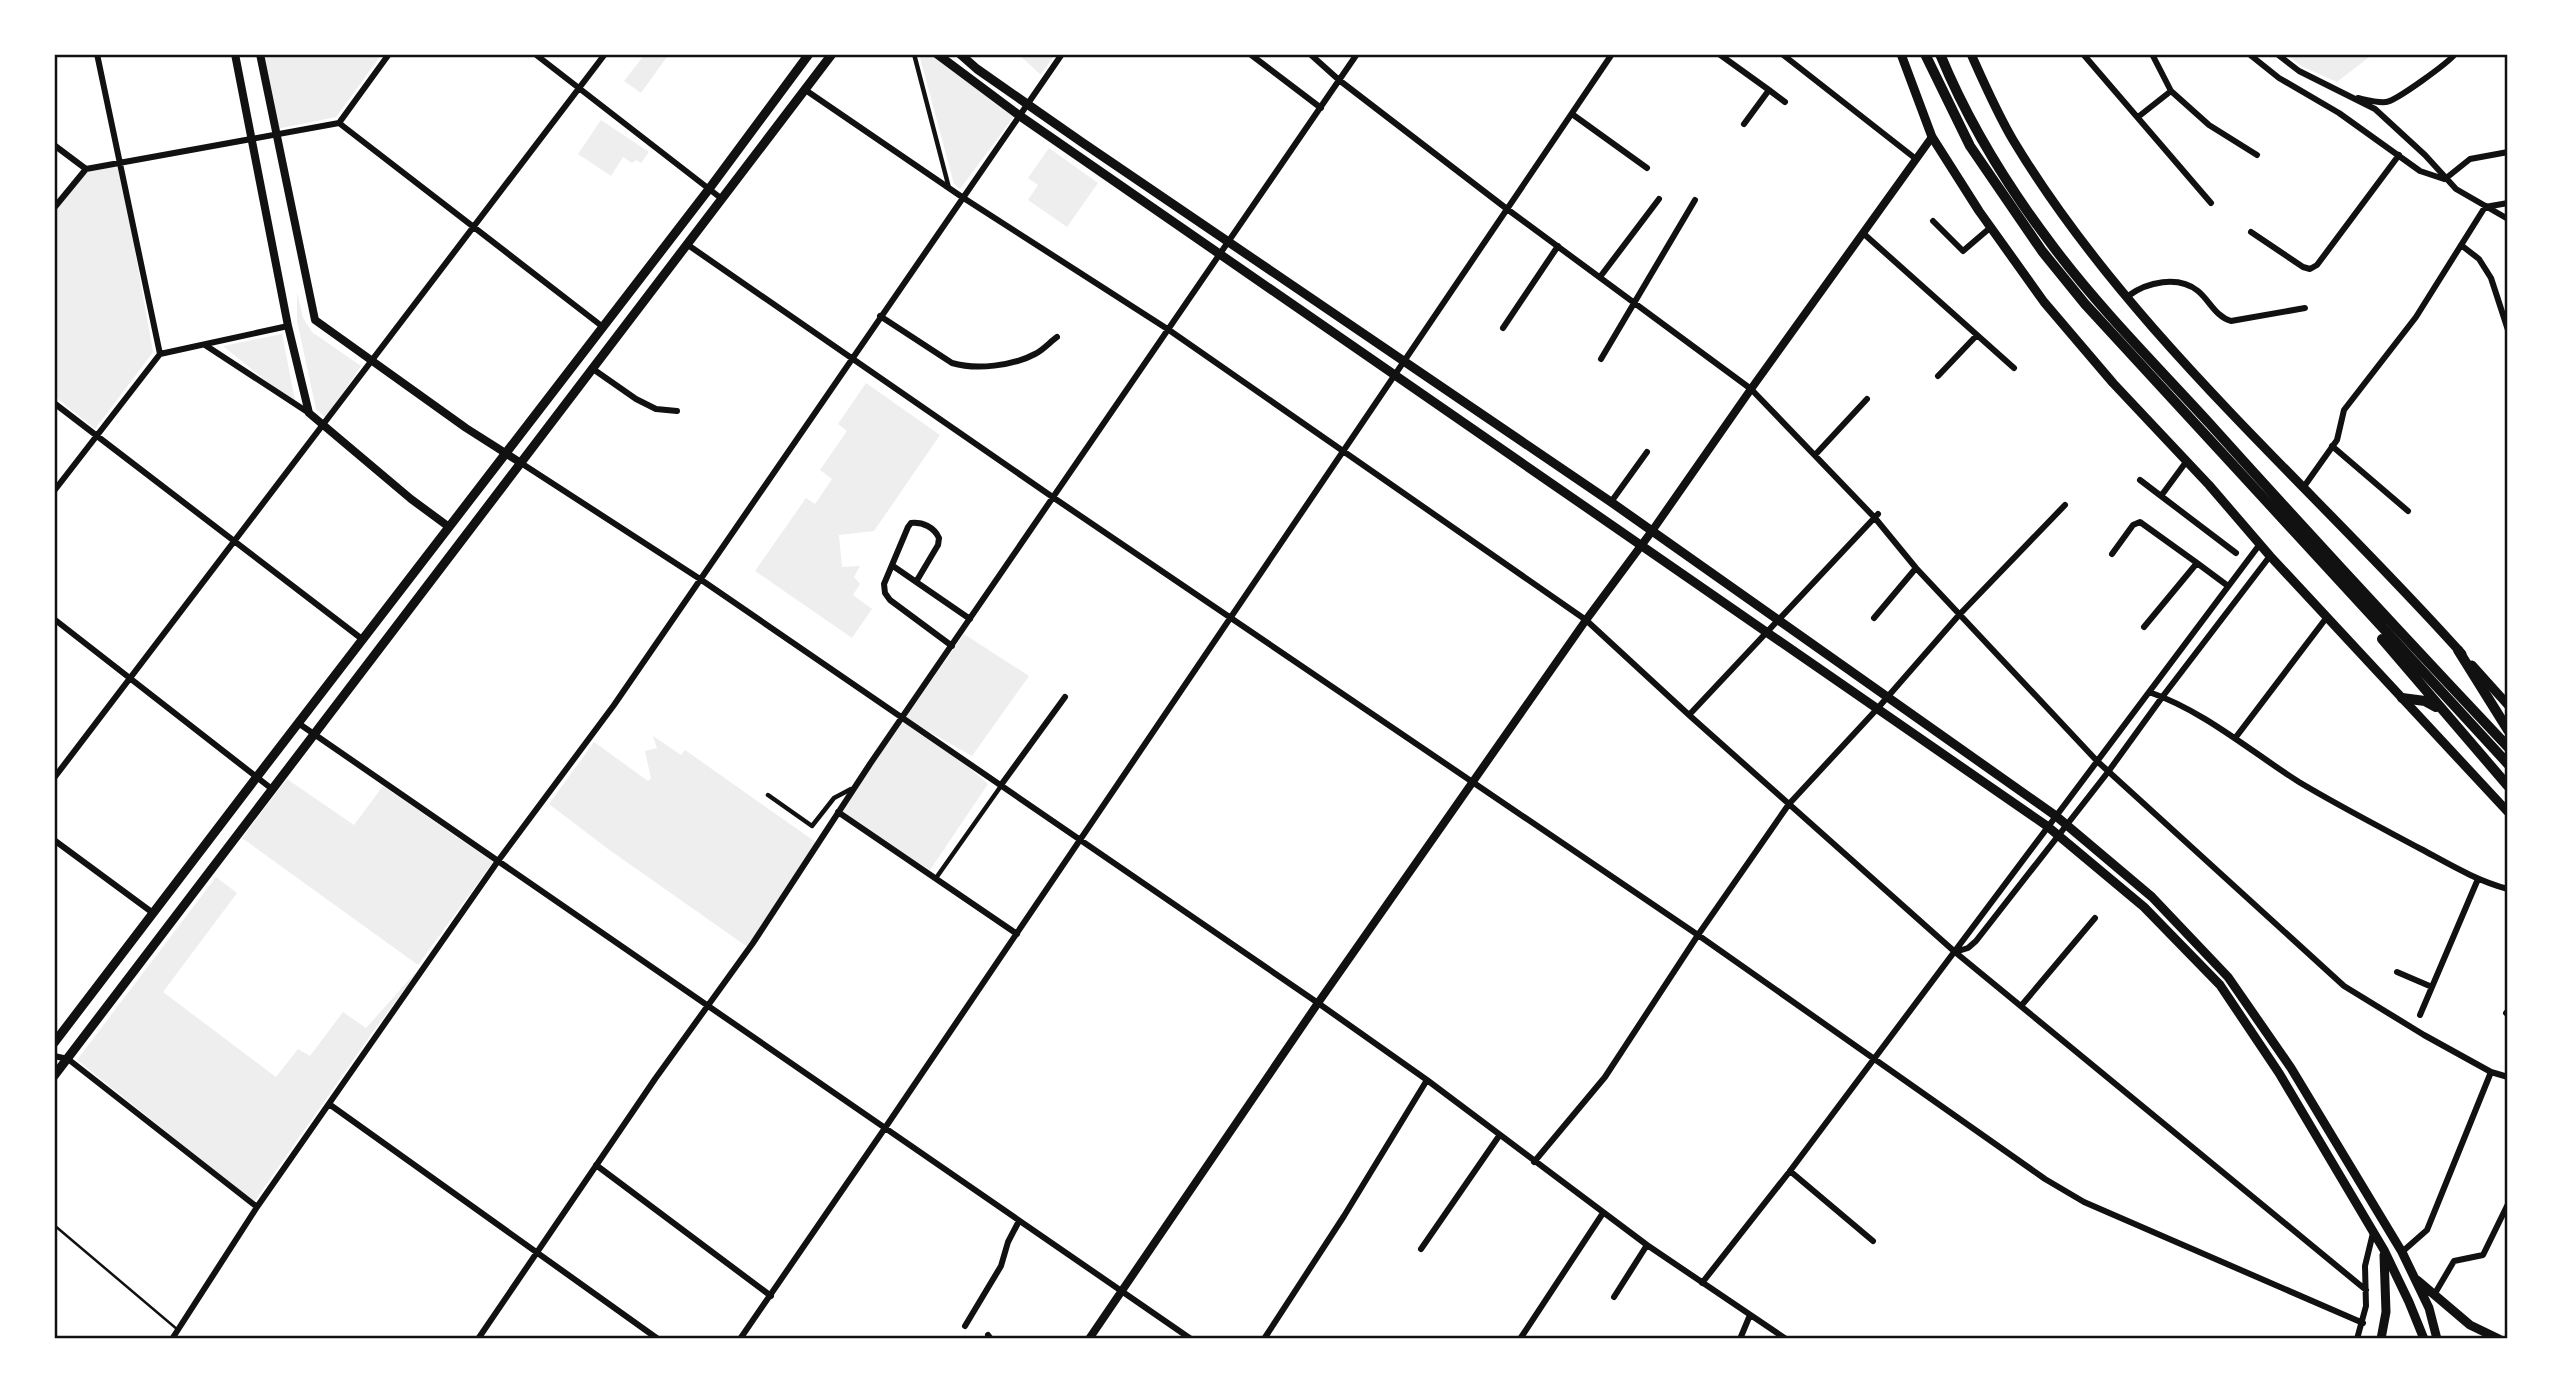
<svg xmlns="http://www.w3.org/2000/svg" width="2562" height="1393" font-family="Rubik,sans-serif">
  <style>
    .green { fill: #eee }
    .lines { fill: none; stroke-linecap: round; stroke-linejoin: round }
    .service { stroke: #111; stroke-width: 2.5 }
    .pedestrian { stroke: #111; stroke-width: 4.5 }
    .minor { stroke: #111; stroke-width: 6 }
    .tertiary { stroke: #111; stroke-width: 8 }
    .secondary { stroke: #111; stroke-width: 9 }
    .motorway { stroke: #111; stroke-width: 10 }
    .neatline { fill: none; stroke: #111; stroke-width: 2.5 }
  </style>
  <rect width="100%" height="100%" fill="#fff"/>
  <path class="green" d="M 263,54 L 382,54 L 336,117 L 277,129 Z
    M 645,54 L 669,54 L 641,93 L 624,81 Z
    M 919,54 L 931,54 L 1015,115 L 960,189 L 954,184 Z
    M 1018,54 L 1055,54 L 1041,75 Z
    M 2286,54 L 2373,54 L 2337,82 L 2301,66 Z
    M 601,120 L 649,152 L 641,163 L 636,160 L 632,163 L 623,157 L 611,176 L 578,154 Z
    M 1049,148 L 1098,183 L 1067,227 L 1028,200 L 1038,185 L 1028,178 Z
    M 119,161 L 153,352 L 95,429 L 54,396 L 54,213 L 86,169 Z
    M 297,292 L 303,318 L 312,332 L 361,366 L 326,418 L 316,409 L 297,321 Z
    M 282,334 L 296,405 L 223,346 Z
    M 866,383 L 940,435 L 874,531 L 839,535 L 842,567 L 860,566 L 854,577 L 860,584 L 853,595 L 872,609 L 852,638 L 755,571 L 806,498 L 815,504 L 832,479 L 820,470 L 847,431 L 838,424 Z
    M 964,634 L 1029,676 L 972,756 L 905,718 Z
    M 904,720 L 951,752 L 988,784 L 930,870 L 839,812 Z
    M 653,736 L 681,755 L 685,750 L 817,843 L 749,948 L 608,849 L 549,804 L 594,742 L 648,781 L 651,778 L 645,751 L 657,748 Z
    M 287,779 L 354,825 L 383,786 L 493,862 L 418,965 L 242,838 Z
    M 216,877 L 237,893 L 163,992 L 276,1077 L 298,1049 L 310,1056 L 343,1012 L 366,1028 L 426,961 L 372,1033 L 254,1202 L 77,1060 Z"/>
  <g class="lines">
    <path class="service" d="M 54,1225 L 178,1330"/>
    <path class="pedestrian" d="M 914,54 L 949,188
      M 768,795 L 812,826 L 834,798 L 851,789
      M 936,878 L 1001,786"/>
    <path class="minor" d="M 97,54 L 160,354
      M 535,54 L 722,199
      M 1250,54 L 1321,108
      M 1310,54 L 1339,80 L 1507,209 L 1751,389 L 1875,518 L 1916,568 L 2097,761 L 2344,986 L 2424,1035 L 2491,1072 L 2508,1077
      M 1719,54 L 1769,90 L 1744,124
      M 1782,54 L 1916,159
      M 2083,54 L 2211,203
      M 2152,54 L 2171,91 L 2209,125 L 2257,155
      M 2249,54 L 2279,78 L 2339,113 L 2420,171 L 2444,179
      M 2277,54 L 2299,71 L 2375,109 L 2425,155 L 2456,189 L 2508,219
      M 804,89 L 962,197 L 1169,330 L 1586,620 L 1689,715 L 1955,952 L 2366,1290
      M 1769,90 L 1785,102
      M 2358,98 C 2367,100 2377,103 2386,102 C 2396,101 2448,63 2455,54
      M 1572,114 L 1647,168
      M 2138,117 L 2171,91
      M 339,123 L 603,327
      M 54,145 L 86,169
      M 86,169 L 339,123 L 389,54
      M 2445,179 L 2470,159 L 2508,152
      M 54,208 L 86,169
      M 1933,221 L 1963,251 L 1991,227
      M 2251,232 L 2303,267 L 2310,269 L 2317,265 L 2399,155
      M 1864,234 L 2014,368
      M 688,245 L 1054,498 L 1698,935 L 2045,1179 L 2084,1202 L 2363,1323
      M 2461,245 L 2479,259 L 2491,278 L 2508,330
      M 1600,277 L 1659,199
      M 2128,296 C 2147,282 2178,275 2198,291 C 2210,301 2215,316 2231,321 L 2305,308
      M 880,316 L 952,363 C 976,370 1013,366 1035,354 C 1043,350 1050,342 1057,337
      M 1503,328 L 1558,246
      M 205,345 L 309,413
      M 1601,359 L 1695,200
      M 593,369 L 636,399 L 656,409 L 677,411
      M 1938,376 L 1977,335
      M 54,403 L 362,639
      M 2332,446 L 2408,511
      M 1815,455 L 1867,399
      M 2186,462 L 2161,496 L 2236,553
      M 521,463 L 700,579 L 1318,1003 L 1427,1080 L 1647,1245 L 1786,1339
      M 2140,480 L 2161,496
      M 2303,488 L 2337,440 L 2344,410 L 2416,317 L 2485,207 L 2508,203
      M 54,491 L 160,354 L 288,326
      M 1611,502 L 1647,452
      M 2112,554 L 2133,525 L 2140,522 L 2197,563 L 2144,627
      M 2197,563 L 2228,586
      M 893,566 L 970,619
      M 916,582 L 938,545 L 939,538 C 934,527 923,522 911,523 L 908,527 L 884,584 L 885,593 L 890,600 L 952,646
      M 1874,618 L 1916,568
      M 54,619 L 272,789
      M 2149,692 C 2204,711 2250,751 2299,782 C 2339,806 2380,827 2421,849 C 2449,864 2477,881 2508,889
      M 1689,715 L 1878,514
      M 298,723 L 1191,1339
      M 2236,737 L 2327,617
      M 54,778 L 605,54
      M 1001,785 L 1065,697
      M 838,812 L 1017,934
      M 54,840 L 153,913
      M 1955,952 L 1968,948 L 1976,941 L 2108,772 L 2163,696 L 2270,556
      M 2397,972 L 2432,987
      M 2021,1006 L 2095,918
      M 2506,1013 L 2508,1014
      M 2420,1015 L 2478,879
      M 54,1056 L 68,1059 L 257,1207
      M 329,1104 L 658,1339
      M 1534,1162 L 1605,1077 L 1698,935 L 1789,804 L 1877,709 L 1959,615 L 2065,505
      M 596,1165 L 771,1296
      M 1790,1171 L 1873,1241
      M 1421,1249 L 1499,1136
      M 2402,1252 L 2427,1230 L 2491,1072
      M 1702,1283 L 1790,1171 L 2260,544
      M 2434,1295 L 2454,1261 L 2483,1255 L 2508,1204
      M 1614,1297 L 1647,1245
      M 965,1326 L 1001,1266 L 1008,1242 L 1019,1221
      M 988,1335 L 991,1339
      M 172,1339 L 257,1207 L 498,861 L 614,705 L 1062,54
      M 478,1339 L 655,1079 L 753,943 L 870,764 L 1357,54
      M 740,1339 L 885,1128 L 1612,54
      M 1264,1339 L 1344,1216 L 1427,1080
      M 1520,1339 L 1603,1213
      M 1740,1339 L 1750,1315
      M 2357,1339 L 2366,1306 L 2365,1266 L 2373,1233"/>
    <path class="tertiary" d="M 235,54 L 288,326 L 309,413 L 411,499 L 449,527
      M 260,54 L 315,320 L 466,428 L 521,463
      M 1089,1339 L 1318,1003 L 1586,620 L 1652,531 L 1751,389 L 1932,137"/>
    <path class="secondary" d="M 937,54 L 1020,116 L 2047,826 L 2144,907 L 2220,985 L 2279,1073 L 2384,1250 L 2409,1302 L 2424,1339
      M 960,54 L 977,69 L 1083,143 L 1611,502 L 2056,816 L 2152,897 L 2228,977 L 2291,1068 L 2402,1252 L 2429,1308 L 2437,1339
      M 1901,54 L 1932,137 L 1979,211 L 2044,302 L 2113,383 L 2209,485 L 2270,556 L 2508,812
      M 1971,54 C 1984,83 1997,113 2013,140 C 2129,333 2313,487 2462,654
      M 2472,665 L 2508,705
      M 54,1043 L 256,778 L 709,189 L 809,54
      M 54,1076 L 832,54
      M 2417,1280 L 2470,1325 L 2499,1339
      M 2381,1339 L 2386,1312 L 2384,1255"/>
    <path class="motorway" d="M 1925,54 L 1970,146 L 2042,251 L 2085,304 L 2508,764
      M 1940,54 C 1968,122 2008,187 2052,245 C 2099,308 2157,366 2210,424 C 2308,533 2407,640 2508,747
      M 2382,639 L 2508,786
      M 2458,650 L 2508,730
      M 2402,698 L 2425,701 L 2436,707"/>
  </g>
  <rect width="2562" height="1393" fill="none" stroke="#ffffff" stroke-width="112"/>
  <rect x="56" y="56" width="2450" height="1281" class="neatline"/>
</svg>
